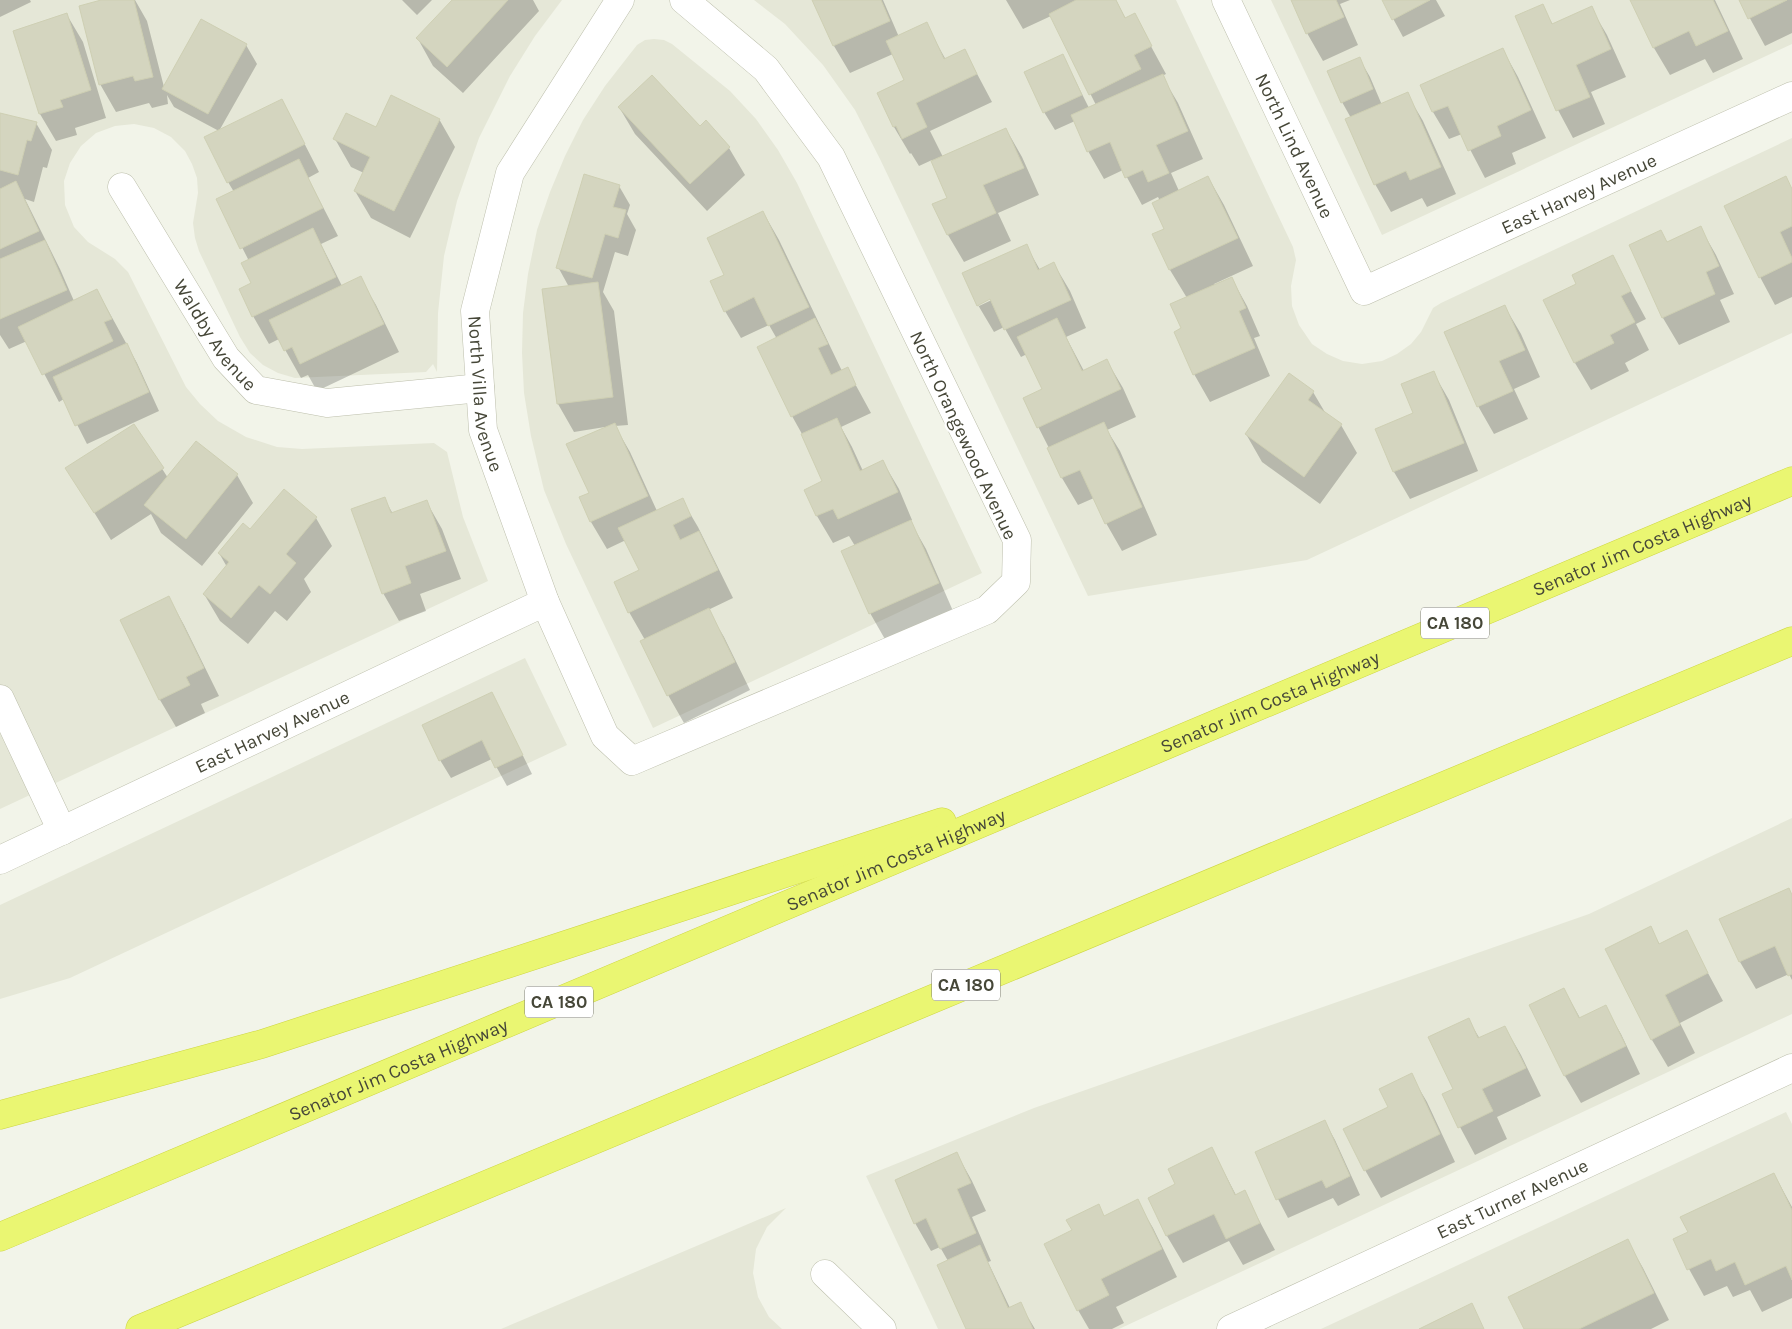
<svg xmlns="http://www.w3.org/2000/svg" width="1792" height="1329" font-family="Karla,sans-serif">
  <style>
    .residential { fill: #e5e7d7 }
    .shadow { fill: #0003; fill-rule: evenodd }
    .building { fill: #d4d5bf; stroke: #cecfb3 }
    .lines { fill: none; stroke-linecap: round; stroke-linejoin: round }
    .minor-casing { stroke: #bdbfac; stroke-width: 29 }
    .motorway-casing { stroke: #cdd542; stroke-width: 29 }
    .minor { stroke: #fff; stroke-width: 28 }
    .motorway { stroke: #eaf672; stroke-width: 28 }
    .labels { text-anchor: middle; stroke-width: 4.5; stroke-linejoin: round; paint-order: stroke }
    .shield { fill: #fff; stroke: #7e7e74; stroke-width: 1 }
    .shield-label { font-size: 18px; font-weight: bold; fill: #464738 }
    .street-label { font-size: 19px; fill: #464738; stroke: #fff }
  </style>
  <rect width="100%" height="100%" fill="#f2f4e9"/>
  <path class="residential" d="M 0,0 L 562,0 L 535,36 L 510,76 L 479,138 L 457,201 L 444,256 L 438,313 L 437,372 L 433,364 L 426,372 L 295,378 L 278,373 L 263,365 L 250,353 L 240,337 L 199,251 L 195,238 L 193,223 L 198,193 L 197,178 L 192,164 L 185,151 L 171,137 L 154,128 L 134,124 L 115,126 L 96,133 L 81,146 L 70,163 L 64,181 L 65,205 L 74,227 L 88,242 L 115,259 L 128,272 L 186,387 L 200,404 L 218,421 L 246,437 L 277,447 L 302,449 L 434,443 L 447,452 L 463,517 L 488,581 L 0,809 Z
    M 754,0 L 1176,0 L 1293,247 L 1296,260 L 1291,286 L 1292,306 L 1299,325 L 1312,344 L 1327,354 L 1343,361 L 1362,364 L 1382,361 L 1397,354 L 1411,344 L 1421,332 L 1433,308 L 1441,303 L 1792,138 L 1792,333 L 1307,560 L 1088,596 L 880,159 L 855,110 L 823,65 L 785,24 Z
    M 1271,0 L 1792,0 L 1792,44 L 1382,235 Z
    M 654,39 L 664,40 L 672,44 L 730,91 L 756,119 L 778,150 L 797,183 L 982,573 L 653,728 L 566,544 L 544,490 L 531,436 L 524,393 L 522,353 L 523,313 L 528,274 L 537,230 L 550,192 L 565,156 L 583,120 L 605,86 L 637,45 L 645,40 Z
    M 525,658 L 567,745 L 70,978 L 0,999 L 0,905 Z
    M 1792,818 L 1792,1014 L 1119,1329 L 938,1329 L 866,1176 L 1034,1108 L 1589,914 Z
    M 1786,1112 L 1792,1124 L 1792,1329 L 1321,1329 Z
    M 786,1208 L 767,1227 L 756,1249 L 753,1273 L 758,1297 L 769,1317 L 782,1329 L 501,1329 Z"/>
  <path class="shadow" d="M 0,0 L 30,0 L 31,2 L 0,17 Z
    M 106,0 L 135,0 L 147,21 L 164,87 L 246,45 L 257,64 L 219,131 L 282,100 L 319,172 L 308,178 L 338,236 L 321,244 L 342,286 L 360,278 L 376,305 L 399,352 L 317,391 L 308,375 L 301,378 L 279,339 L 269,344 L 253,316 L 252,283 L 249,261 L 218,200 L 234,192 L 228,182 L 219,131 L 174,107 L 167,95 L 168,104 L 152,108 L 149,103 L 116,112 L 100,84 Z
    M 402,0 L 432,0 L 417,15 Z
    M 453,0 L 533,0 L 539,11 L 463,93 L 433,66 L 418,39 Z
    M 813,0 L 883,0 L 899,37 L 926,24 L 946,60 L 965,51 L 992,102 L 930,131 L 943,157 L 1006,129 L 1022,157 L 1039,195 L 998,213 L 1011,241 L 964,262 L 948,235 L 934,205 L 949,198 L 932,160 L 919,166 L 911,153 L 910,154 L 894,127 L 906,81 L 893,54 L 850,73 L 834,46 Z
    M 1006,0 L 1116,0 L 1126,19 L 1134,15 L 1166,74 L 1162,76 L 1178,103 L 1203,159 L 1171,173 L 1179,191 L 1208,177 L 1224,205 L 1253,266 L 1214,284 L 1215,286 L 1232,279 L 1247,306 L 1260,336 L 1254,338 L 1270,376 L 1210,402 L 1194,374 L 1183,329 L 1187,298 L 1170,270 L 1154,235 L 1166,229 L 1160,201 L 1158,197 L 1142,205 L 1123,170 L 1104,179 L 1088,151 L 1075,121 L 1055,130 L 1044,112 L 1063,56 L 1089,108 L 1096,105 L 1051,16 L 1023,29 Z
    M 1292,0 L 1350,0 L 1340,4 L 1358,45 L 1323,61 L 1307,33 Z
    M 1383,0 L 1436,0 L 1445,16 L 1403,37 Z
    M 1631,0 L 1715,0 L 1743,59 L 1713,73 L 1705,59 L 1670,75 L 1654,48 Z
    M 1740,0 L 1792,0 L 1792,33 L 1765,46 Z
    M 1542,5 L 1553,25 L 1591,8 L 1607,35 L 1626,77 L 1591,92 L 1605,124 L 1573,138 L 1558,110 L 1516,17 Z
    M 67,15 L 83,42 L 106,118 L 75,128 L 77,135 L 56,141 L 40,114 L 14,32 Z
    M 1503,50 L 1518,77 L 1546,138 L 1512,153 L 1516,164 L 1485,178 L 1462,134 L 1449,139 L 1433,112 L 1422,86 Z
    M 1359,58 L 1370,77 L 1382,105 L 1407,94 L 1423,121 L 1456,194 L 1427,207 L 1422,198 L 1391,212 L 1375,184 L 1347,120 L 1351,118 L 1342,102 Z
    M 619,107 L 729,148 L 745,175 L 707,211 L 635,134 Z
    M 0,114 L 36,123 L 52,150 L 47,168 L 43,167 L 34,202 L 25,199 L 60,269 L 74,301 L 97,290 L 137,363 L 159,411 L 87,444 L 64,399 L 59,402 L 27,341 L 9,349 L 0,335 Z
    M 439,119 L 455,147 L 410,238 L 371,218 L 355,191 L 364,173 L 351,167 L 335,139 L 376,128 Z
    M 619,186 L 630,205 L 627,214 L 636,230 L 628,256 L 615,252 L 603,292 L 614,311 L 628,425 L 615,426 L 630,452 L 657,511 L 682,500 L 698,527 L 733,598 L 708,610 L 724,637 L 750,690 L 684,723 L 668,695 L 645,640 L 629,612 L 640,571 L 626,540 L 607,549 L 591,522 L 581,498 L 590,494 L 605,427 L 574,432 L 558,404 L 543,290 L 569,287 L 558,267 Z
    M 1792,189 L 1792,297 L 1775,305 L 1760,277 Z
    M 763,212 L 779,240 L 842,371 L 847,369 L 871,413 L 841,427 L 852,447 L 863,471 L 883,462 L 899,489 L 912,520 L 910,521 L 926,549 L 953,611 L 886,641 L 870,613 L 843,552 L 855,546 L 849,536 L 833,543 L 817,516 L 824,482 L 802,434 L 792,416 L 777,339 L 769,325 L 741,338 L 725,311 L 726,275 Z
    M 1700,227 L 1716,255 L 1734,294 L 1720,300 L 1730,322 L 1679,345 L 1663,318 L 1631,245 L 1667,243 Z
    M 1026,245 L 1040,270 L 1054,264 L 1070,291 L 1086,328 L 1066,337 L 1084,371 L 1107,361 L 1123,388 L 1136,417 L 1107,430 L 1120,451 L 1157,535 L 1122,551 L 1106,523 L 1094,498 L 1078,505 L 1062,478 L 1049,448 L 1024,399 L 1044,390 L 1027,354 L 1021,357 L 1004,327 L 994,332 L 978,305 L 964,273 ZM 995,296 L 996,298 L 979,306 L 979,303 Z
    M 1612,256 L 1646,319 L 1636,324 L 1649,350 L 1625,363 L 1629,371 L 1591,390 L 1575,363 L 1545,301 L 1578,285 Z
    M 1505,307 L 1521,334 L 1540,377 L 1514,389 L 1528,419 L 1494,434 L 1478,406 Z
    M 1433,372 L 1449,400 L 1478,471 L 1410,499 L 1394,472 L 1377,429 L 1414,414 Z
    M 1313,392 L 1326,414 L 1341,425 L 1357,453 L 1320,504 L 1262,462 L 1246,434 Z
    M 134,425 L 168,478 L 196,443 L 237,475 L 253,503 L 202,566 L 161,533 L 151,514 L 111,540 L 67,468 Z
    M 284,491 L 316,518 L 332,546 L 304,579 L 311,592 L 287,621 L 275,611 L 248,644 L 220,621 L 204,594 L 227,567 L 219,553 L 250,531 Z
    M 384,498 L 393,514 L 426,501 L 442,529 L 461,579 L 420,594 L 426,611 L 399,621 L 383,593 Z
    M 169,598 L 184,625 L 219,696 L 201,704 L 205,713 L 176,727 L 160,700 L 121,621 Z
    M 492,693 L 532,774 L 507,786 L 492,759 L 451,778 L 440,760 Z
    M 1792,896 L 1792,980 L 1789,974 L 1756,989 L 1740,962 Z
    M 1650,927 L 1660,945 L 1686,932 L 1723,1001 L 1680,1023 L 1695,1053 L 1668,1067 L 1652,1040 L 1607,949 Z
    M 1564,989 L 1580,1018 L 1605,1007 L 1621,1034 L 1640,1074 L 1581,1103 L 1565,1076 L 1531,1005 Z
    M 1468,1019 L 1480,1039 L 1505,1027 L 1521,1055 L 1541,1096 L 1497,1117 L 1507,1139 L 1475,1155 L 1460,1127 L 1455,1090 Z
    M 1411,1075 L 1427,1102 L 1455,1162 L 1381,1198 L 1365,1170 L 1389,1107 Z
    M 1325,1122 L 1335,1140 L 1360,1195 L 1338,1206 L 1333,1198 L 1288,1218 L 1278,1199 L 1256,1153 Z
    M 1212,1149 L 1236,1195 L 1244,1192 L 1275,1250 L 1243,1265 L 1229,1241 L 1183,1263 L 1167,1236 L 1149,1198 L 1176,1185 Z
    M 957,1154 L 972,1181 L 986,1211 L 972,1217 L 991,1261 L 988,1262 L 1010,1308 L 1020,1304 L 1035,1329 L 967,1329 L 948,1261 L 940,1247 L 931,1251 L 915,1223 Z
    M 1774,1174 L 1792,1207 L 1792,1298 L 1762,1312 L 1750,1290 L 1733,1297 L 1727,1286 L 1704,1296 L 1689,1269 L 1689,1233 Z
    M 1137,1201 L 1153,1228 L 1177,1277 L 1116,1307 L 1124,1323 L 1112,1329 L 1089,1329 L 1078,1310 L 1073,1231 L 1098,1206 L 1104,1217 Z
    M 1627,1240 L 1643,1268 L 1669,1320 L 1651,1329 L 1525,1329 Z"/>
  <path class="building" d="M 101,0 L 134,0 L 153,77 L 135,81 L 133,76 L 99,85 L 79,6 Z
    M 452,0 L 508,0 L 447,67 L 416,38 Z
    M 812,0 L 881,0 L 890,21 L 833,46 Z
    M 1076,0 L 1116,0 L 1125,18 L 1135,13 L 1152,46 L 1134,55 L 1141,69 L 1089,95 L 1049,14 Z
    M 1291,0 L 1336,0 L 1344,17 L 1306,34 Z
    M 1382,0 L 1430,0 L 1392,20 Z
    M 1630,0 L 1713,0 L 1728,31 L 1696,46 L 1689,31 L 1653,48 Z
    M 1739,0 L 1787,0 L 1748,19 Z
    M 1543,4 L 1552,24 L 1592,6 L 1611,49 L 1576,65 L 1590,97 L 1556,111 L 1515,16 Z
    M 67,13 L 91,90 L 60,100 L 63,107 L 39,114 L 13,31 Z
    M 201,19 L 247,44 L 208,114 L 162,89 Z
    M 927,22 L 944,59 L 965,49 L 977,74 L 916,103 L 927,127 L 902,139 L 896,126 L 893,127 L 877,93 L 904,80 L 886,41 Z
    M 1503,48 L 1531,110 L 1497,126 L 1501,136 L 1468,151 L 1448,106 L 1432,112 L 1420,85 Z
    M 1063,54 L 1082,95 L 1043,113 L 1024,72 Z
    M 1360,57 L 1373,89 L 1341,103 L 1327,71 Z
    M 1163,74 L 1188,131 L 1156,145 L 1169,173 L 1148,182 L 1143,170 L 1125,178 L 1110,142 L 1087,152 L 1071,115 Z
    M 652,75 L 700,126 L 706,120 L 730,147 L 690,184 L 618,107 Z
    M 1408,92 L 1441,167 L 1410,180 L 1406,171 L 1374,185 L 1345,119 Z
    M 391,95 L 440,119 L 394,211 L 354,191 L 370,157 L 333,139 L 346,113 L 376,127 Z
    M 282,99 L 305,144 L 227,183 L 204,137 Z
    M 0,113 L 37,122 L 31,141 L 27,140 L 18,175 L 0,170 Z
    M 1006,128 L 1024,168 L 983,185 L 996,213 L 947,235 L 932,204 L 947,198 L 931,161 Z
    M 299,159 L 323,208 L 240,249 L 216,199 Z
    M 584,174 L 620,185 L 613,207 L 626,210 L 618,238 L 605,234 L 592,278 L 556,268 Z
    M 1208,176 L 1238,238 L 1169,270 L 1152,234 L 1164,229 L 1152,203 Z
    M 1786,176 L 1792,189 L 1792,226 L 1780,232 L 1792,258 L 1792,262 L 1759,278 L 1724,206 Z
    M 16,181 L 39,231 L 0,249 L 0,189 Z
    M 763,211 L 809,307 L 768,326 L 754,297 L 724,312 L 710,281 L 724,275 L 707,238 Z
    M 1701,226 L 1719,266 L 1706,272 L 1715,294 L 1662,318 L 1629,245 L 1661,230 L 1667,242 Z
    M 313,228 L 336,277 L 252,317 L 239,289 L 251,283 L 241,263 Z
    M 45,240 L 67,290 L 0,319 L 0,259 Z
    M 1027,244 L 1038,270 L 1054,262 L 1071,300 L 1004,330 L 990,299 L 977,306 L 962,273 Z
    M 1613,255 L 1631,291 L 1621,296 L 1635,322 L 1610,335 L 1614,343 L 1574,363 L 1543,300 L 1576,284 L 1572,275 Z
    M 361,276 L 384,324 L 300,364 L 292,347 L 284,351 L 269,320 Z
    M 1232,277 L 1246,308 L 1239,311 L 1255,348 L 1193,375 L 1174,332 L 1181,328 L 1170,304 Z
    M 598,282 L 613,397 L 557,404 L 542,289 Z
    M 97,289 L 112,319 L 104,322 L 113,341 L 42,375 L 18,327 Z
    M 1505,305 L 1525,350 L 1499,361 L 1513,391 L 1477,407 L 1444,332 Z
    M 815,318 L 828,344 L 818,348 L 831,375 L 848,367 L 856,385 L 791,417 L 757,347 Z
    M 1057,318 L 1082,371 L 1107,359 L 1121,389 L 1037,428 L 1023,398 L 1042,389 L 1017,337 Z
    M 127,343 L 149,392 L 75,426 L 53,377 Z
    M 1434,371 L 1464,443 L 1393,472 L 1375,429 L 1413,413 L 1401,384 Z
    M 1289,373 L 1314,391 L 1308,400 L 1342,424 L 1304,477 L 1245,434 Z
    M 837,418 L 860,471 L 883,460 L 898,492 L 838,519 L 833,509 L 816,516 L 804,490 L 822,481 L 801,434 Z
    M 1104,422 L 1142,507 L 1105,524 L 1080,470 L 1061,478 L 1047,448 Z
    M 615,423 L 648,496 L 590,522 L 579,497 L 589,493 L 566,444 Z
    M 134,424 L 164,468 L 94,513 L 65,468 Z
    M 196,441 L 238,474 L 186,539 L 144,505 Z
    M 284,489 L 317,517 L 286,554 L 296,563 L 270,594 L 259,585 L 231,618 L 203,594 L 229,562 L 218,553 L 243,523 L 250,529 Z
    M 385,497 L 391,513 L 427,500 L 446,551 L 405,566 L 411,583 L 382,594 L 351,509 Z
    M 683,498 L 691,516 L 673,525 L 680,540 L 699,531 L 718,570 L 628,613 L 614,582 L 639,570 L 618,528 Z
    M 911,520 L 939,583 L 869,614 L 841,551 Z
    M 169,596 L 204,668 L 186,677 L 190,685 L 159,700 L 120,620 Z
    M 709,608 L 735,662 L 667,696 L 640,641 Z
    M 492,692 L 523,755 L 495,768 L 482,740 L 439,761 L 422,725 Z
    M 1789,888 L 1792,895 L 1792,974 L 1788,976 L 1775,946 L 1739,962 L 1719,919 Z
    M 1651,926 L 1659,944 L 1687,930 L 1708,973 L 1665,995 L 1680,1025 L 1651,1040 L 1605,949 Z
    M 1564,988 L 1579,1018 L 1606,1005 L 1626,1046 L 1564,1076 L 1529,1005 Z
    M 1469,1018 L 1478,1038 L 1505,1026 L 1526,1068 L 1482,1089 L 1493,1111 L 1458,1128 L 1442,1094 L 1453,1089 L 1428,1037 Z
    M 1412,1073 L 1440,1134 L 1364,1171 L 1343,1129 L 1388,1107 L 1379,1089 Z
    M 1325,1120 L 1350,1176 L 1326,1188 L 1322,1180 L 1276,1200 L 1255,1152 Z
    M 1212,1147 L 1235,1195 L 1245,1190 L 1260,1223 L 1226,1239 L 1214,1214 L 1166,1236 L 1148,1198 L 1175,1184 L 1168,1169 Z
    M 957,1152 L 971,1183 L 957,1189 L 976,1233 L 940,1249 L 926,1218 L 914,1224 L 895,1180 Z
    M 1774,1173 L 1792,1210 L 1792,1280 L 1786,1266 L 1745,1285 L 1735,1262 L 1716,1271 L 1711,1259 L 1687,1270 L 1673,1239 L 1688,1232 L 1680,1217 Z
    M 1138,1199 L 1162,1249 L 1101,1279 L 1109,1295 L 1077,1311 L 1044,1244 L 1072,1230 L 1066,1220 L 1099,1204 L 1104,1216 Z
    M 1628,1239 L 1654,1293 L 1579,1329 L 1524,1329 L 1508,1297 Z
    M 980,1245 L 1008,1308 L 1021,1302 L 1033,1329 L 966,1329 L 937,1265 Z
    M 1472,1303 L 1484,1329 L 1419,1329 Z"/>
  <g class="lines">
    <defs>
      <g id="minor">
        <path id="s1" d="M 620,0 L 510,173 L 475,311 L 483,430 L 545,602 L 605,736 L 632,761 L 987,610 L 1016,582 L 1017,540 L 831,157 L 766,69 L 684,0"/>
        <path id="s2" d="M 1226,0 L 1364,291 L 1792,96"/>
        <path id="s3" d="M 122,187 L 226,358 L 256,390 L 327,403 L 480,388"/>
        <path d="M 0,699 L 62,831"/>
        <path id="s4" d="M 0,860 L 545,602"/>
        <path d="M 825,1274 L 882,1329"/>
        <path id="s5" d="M 1231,1329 L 1792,1068"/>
      </g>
      <g id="motorway">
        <path d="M 0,1115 L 262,1044 L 942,822"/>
        <path id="s6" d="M 0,1237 L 1792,481"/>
        <path d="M 140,1329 L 1792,641"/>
      </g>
    </defs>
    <use href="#minor" class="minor-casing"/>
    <use href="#motorway" class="motorway-casing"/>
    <use href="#minor" class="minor"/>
    <use href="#motorway" class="motorway"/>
  </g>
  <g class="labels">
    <g class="shield">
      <rect x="1421" y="607.5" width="68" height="31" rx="4"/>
      <rect x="932" y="969.5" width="68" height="31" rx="4"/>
      <rect x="525" y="986.5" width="68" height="31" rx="4"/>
    </g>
    <g class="shield-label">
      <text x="1455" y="629">CA 180</text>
      <text x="966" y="991">CA 180</text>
      <text x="559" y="1008">CA 180</text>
    </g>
    <g class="street-label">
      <text dy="7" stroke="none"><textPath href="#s2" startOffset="161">North Lind Avenue</textPath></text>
      <text dy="7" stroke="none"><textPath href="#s2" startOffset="558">East Harvey Avenue</textPath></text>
      <text dy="7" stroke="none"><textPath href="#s3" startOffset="175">Waldby Avenue</textPath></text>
      <text dy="7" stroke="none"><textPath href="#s1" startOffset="431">North Villa Avenue</textPath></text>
      <text transform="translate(964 435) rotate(65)" y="7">North Orangewood Avenue</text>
      <text dy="7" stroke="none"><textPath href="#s6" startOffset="1782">Senator Jim Costa Highway</textPath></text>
      <text dy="7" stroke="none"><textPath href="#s6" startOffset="1378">Senator Jim Costa Highway</textPath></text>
      <text dy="7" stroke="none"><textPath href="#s4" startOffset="301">East Harvey Avenue</textPath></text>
      <text dy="7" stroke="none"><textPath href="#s6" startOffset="972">Senator Jim Costa Highway</textPath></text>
      <text dy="7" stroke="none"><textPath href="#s6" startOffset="432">Senator Jim Costa Highway</textPath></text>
      <text dy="7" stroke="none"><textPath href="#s5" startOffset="310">East Turner Avenue</textPath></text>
    </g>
  </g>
</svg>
